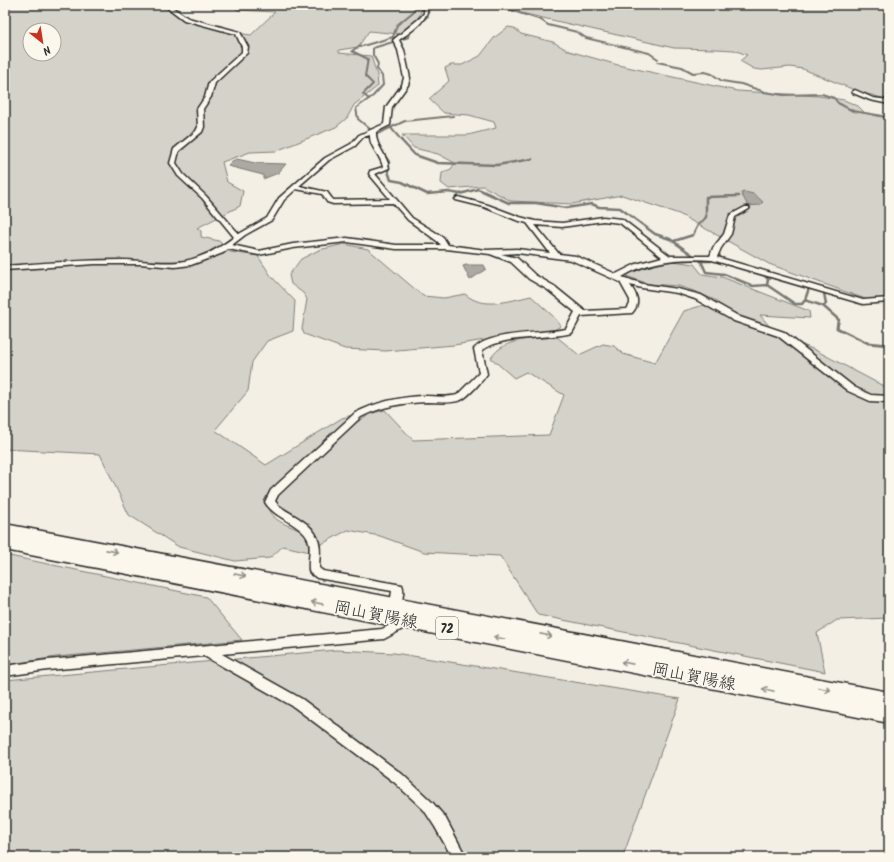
<svg xmlns="http://www.w3.org/2000/svg" width="894" height="862" font-family="Kalam,'Klee One',sans-serif">
<style>
.green{fill:#d5d2c9;stroke:#807e7a;fill-rule:evenodd}
.water{fill:#aca9a2;stroke:#787772}
.lines{fill:none;stroke-linecap:round;stroke-linejoin:round}
.stream-far2{stroke:#787772;stroke-width:2}
.stream-far1{stroke:#787772;stroke-width:2.5}
.stream{stroke:#787772;stroke-width:3}
.minor-casing{stroke:#2b2b2b;stroke-width:3}
.primary-casing{stroke:#2b2b2b;stroke-width:3}
.minor{fill:#fbf7ec;fill-rule:evenodd}
.primary{fill:#fbf7ec;fill-rule:evenodd}
.oneway{stroke:#93918c}
.labels{text-anchor:middle;stroke-width:3.5;stroke-linejoin:round;paint-order:stroke}
.shield{fill:#fbf7ec;stroke:#696865;stroke-width:1}
.shield-label{font-size:13px;font-weight:bold;fill:#2b2b2b}
.near-street-label{font-size:17px;fill:#2b2b2b;stroke:#fbf7ec}
</style>
<rect width="100%" height="100%" fill="#f3efe4"/>
<filter id="ink" filterUnits="userSpaceOnUse"><feTurbulence type="fractalNoise" baseFrequency=".025" numOctaves="2"/><feDisplacementMap in="SourceGraphic" scale="8" xChannelSelector="R" yChannelSelector="G"/><feConvolveMatrix kernelMatrix="1 2 1 2 8 2 1 2 1" color-interpolation-filters="sRGB"/></filter>
<g filter="url(#ink)">
<g class="green">
<path d="M5,5H169L166,6L184,19L237,33L251,35L275,12L238,10L231,5H285L295,8L319,5L351,9L353,5H422C422,19 410,26 400,34L369,31L358,47L339,50V53L371,56L377,75L378,86L354,105L347,118L336,127L276,151L250,152L222,162L227,182L243,191L240,206L197,228L201,231V237L219,241L230,252L258,256L271,276L295,301L293,331L267,341L252,362L248,391L215,430L266,465L342,418L356,414L266,503C268,507 271,513 274,517C289,531 310,525 310,552L283,546L270,558L235,561L179,547L129,515L100,454L5,449ZM30,30H54V54H30Z"/>
<path d="M486,5H889V100L857,91L803,69L790,67L762,70L754,69L740,61L747,55L734,50L716,49L674,48Z"/>
<path d="M508,27L514,28L521,34L553,42L569,51L618,65L737,91L819,96L844,100L858,106L865,113L889,119V298L868,300L769,264L679,214L622,195L572,204L511,201L483,186L449,189L441,183L442,173L451,169L455,163L438,154L414,148L402,135H468L496,128L494,122L469,115L444,113L429,99L449,81L445,68L451,65H462L480,56L494,38Z"/>
<path d="M344,244L368,249L423,296L444,298L465,294C483,310 509,301 531,296L555,318L561,326L552,331L522,334L454,345L386,351L345,349L304,334L302,329L307,299L303,293L291,284L289,275L301,259L319,250Z"/>
<path d="M673,261L694,264L702,274L722,277L809,311L810,318L760,315L776,334L815,350L889,389V618L837,620L817,633L825,672L538,615L500,556L424,552L380,536L348,530L320,545L312,527L282,510L276,502L279,492L357,422L373,413L385,410L413,440L549,435L564,395L526,372L514,378L491,358C504,337 535,339 557,337L579,355L603,344L614,346L623,354L655,363L684,311L717,301L694,291L678,286L649,284L626,276L632,270Z"/>
<path d="M5,555L206,597L242,640L56,657L5,665Z"/>
<path d="M336,650L394,653L680,699L623,856L584,854L583,857H5V680Z"/>
</g>
<g class="water">
<path d="M237,159L255,163L286,164L278,173L263,179V175L228,166L232,161Z"/>
<path d="M744,192L754,194L763,202L760,205L748,206L742,195L741,193Z"/>
<path d="M466,265H484L486,269L470,280L463,266Z"/>
</g>
<g class="lines">
<g class="stream-far2">
<path d="M447,5H470"/>
<path d="M480,5L507,9L541,20L548,25L577,32L586,38L649,53L658,59"/>
<path d="M402,39L409,37L411,30L428,16L429,5"/>
<path d="M657,62L682,67L693,73L705,72L712,74L722,81L741,84L765,92L783,95L822,94L834,98L838,103L853,111L889,117"/>
<path d="M369,99L363,94L373,84L365,76L368,59L352,51L356,48L393,37L397,25L413,12L416,5"/>
<path d="M391,128L402,141"/>
<path d="M371,130L358,119L356,108L373,96L383,85L382,76L377,69L378,64L373,55V48L393,42"/>
<path d="M375,135L405,121L453,116"/>
</g>
<g class="stream-far1">
<path d="M401,140L415,155L438,163L497,165L532,159"/>
<path d="M383,153L389,162L388,171L391,180L402,182L427,194L448,192L460,194L478,189L509,203H536L566,208L592,204L599,207L620,208L655,234L670,239L701,261L706,272L724,274L753,286L767,285L795,304H802L805,300L823,306L839,320L838,323"/>
<path d="M744,211L750,208"/>
<path d="M674,241L693,235L698,225L706,217V197L739,196"/>
<path d="M718,251L721,260"/>
<path d="M701,261H711"/>
<path d="M765,276L768,279L767,285"/>
<path d="M805,300L809,288"/>
<path d="M823,306L826,304L824,293"/>
</g>
<path class="stream" d="M838,322L837,328L868,343L889,345"/>
<g class="minor-casing">
<g id="minor">
<path d="M164,5H169L188,18L240,32L248,47L247,53L215,83L211,97L203,109L204,127L202,132L179,151L176,163L183,174L206,196L239,234L267,218L279,198L325,158L351,144L359,135L384,124L386,107L402,85L404,78L398,50L393,40L421,17L424,13V5H428C428,22 411,31 399,40L404,50L410,78L408,85L392,107L390,125L376,132C375,146 387,154 389,168L375,174L412,218L443,237L448,245L486,250L517,249L550,253L527,223L516,220L484,207L456,200L455,199L458,197L488,205L520,217L535,221L562,223L603,217L622,219L670,256H710L713,248L724,234L730,215L745,207H749V209L735,217L731,234L721,248L717,257L863,300L889,298V302L863,304L712,260C680,258 650,260 622,277L643,284L678,289L701,295L740,317L784,332L854,387L871,395L889,396V402L870,401L848,391L778,336L734,321L695,299L677,293L642,288L630,285C637,295 641,303 632,313L581,316L572,333C543,340 508,334 482,350L487,374C483,380 468,397 461,400C450,404 438,402 427,402C403,403 382,406 361,417L278,495L275,501L278,505C292,516 315,523 319,543C321,551 319,560 319,568L323,571L402,585C405,591 402,602 399,608L395,610L391,608L390,605L392,591L317,578L310,573L309,570C308,561 311,550 309,542C304,524 274,519 265,502L271,490L355,413C377,402 399,397 423,396C434,396 447,398 457,395L479,373L474,349C489,331 543,334 566,329L575,312L548,290L529,279L511,262L490,254L446,249H396L347,242L293,248L259,255L228,249L223,253L191,265L175,267L140,264H95L5,270V266C44,263 82,260 121,260C141,260 166,265 185,261C204,257 220,248 234,237L202,198L178,176L170,163L174,149L196,131L198,127L197,109L205,97L209,82L242,52V47L236,34L184,20ZM370,135C369,147 381,155 383,167L370,171L369,174L390,199L333,200L327,192L299,186L329,160L355,146L363,137ZM296,189L322,194L327,202L333,204L393,203L408,220L437,241L441,245H396L347,238L293,244L259,251L232,245L245,235L272,220L284,200ZM603,221L620,223L662,257L636,264L616,274L576,256L559,254L535,225L562,227ZM517,253L571,260L620,282L630,300V304L627,309L585,311L554,286L535,275L517,258L501,254Z"/>
<path d="M855,90L873,98L889,100V104L870,100L853,93L852,92Z"/>
<path d="M408,616L412,618L413,621L412,624L384,639L222,654L302,699L402,774L432,802L445,817L466,857H452L435,827L424,810L394,782L294,707L204,656L48,670L5,676V666L48,660L382,629Z"/>
</g>
</g>
<g class="primary-casing">
<path id="primary" d="M5,524L889,692V723L5,550Z"/>
</g>
<use href="#minor" class="minor"/>
<use href="#primary" class="primary"/>
</g>
<defs><path id="oneway-shaft" d="M-6 0H5M1.5-3L5.5 0L1.5 3" fill="none" stroke-width="1.6" stroke-linecap="round" stroke-linejoin="round"/></defs>
<g class="oneway">
<use href="#oneway-shaft" transform="translate(112 551) rotate(11)"/>
<use href="#oneway-shaft" transform="translate(240 575) rotate(11)"/>
<use href="#oneway-shaft" transform="translate(317 603) rotate(-169)"/>
<use href="#oneway-shaft" transform="translate(546 635) rotate(11)"/>
<use href="#oneway-shaft" transform="translate(499 638) rotate(-169)"/>
<use href="#oneway-shaft" transform="translate(627 663) rotate(-169)"/>
<use href="#oneway-shaft" transform="translate(825 689) rotate(11)"/>
<use href="#oneway-shaft" transform="translate(768 690) rotate(-169)"/>
</g>
</g>
<g class="labels">
<rect class="shield" x="436" y="617" width="22" height="22" rx="3"/>
<g class="shield-label">
<text x="447" y="633">72</text>
</g>
<g class="near-street-label">
<text transform="translate(376 614) rotate(11)" y="6">岡山賀陽線</text>
<text transform="translate(694 676) rotate(11)" y="6">岡山賀陽線</text>
</g>
</g>
<rect width="894" height="862" fill="none" stroke="#fbf7ec" stroke-width="20"/>
<rect x="10" y="10" width="874" height="842" fill="none" stroke="#2b2b2b" stroke-width="1.5" filter="url(#ink)"/>
<g transform="translate(42 42) rotate(150)"><circle r="19" fill="#fbf7ec" stroke="#a8a59f"/>
<path d="M0-3L7 15L0 10L-7 15Z" fill="#c8321e"/>
<text y="-6" font-size="11" font-weight="bold" text-anchor="middle" fill="#2b2b2b">N</text>
</g>
</svg>
